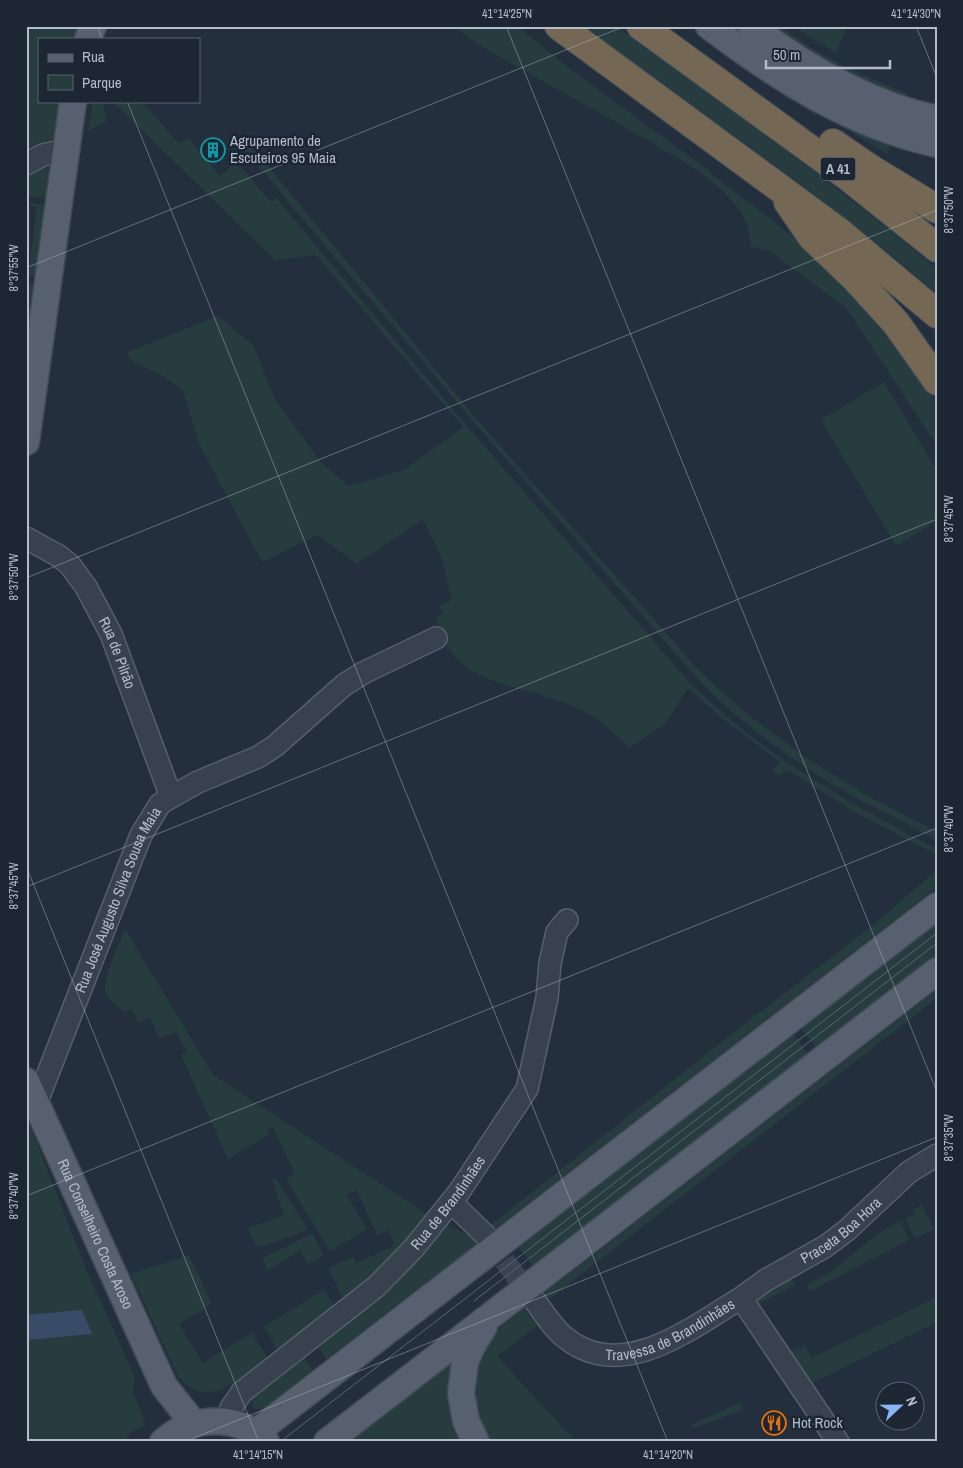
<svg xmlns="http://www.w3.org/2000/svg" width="963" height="1468" font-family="'Archivo Narrow',sans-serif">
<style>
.green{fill:#263c3f}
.water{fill:#394c67}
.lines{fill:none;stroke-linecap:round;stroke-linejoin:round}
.minor-tunnel{stroke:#3a4453;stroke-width:21;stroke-dasharray:21 11;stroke-linecap:butt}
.minor-casing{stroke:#565f6c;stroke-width:24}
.major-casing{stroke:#414a57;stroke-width:29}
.highway-casing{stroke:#434c59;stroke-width:30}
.minor{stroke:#38414e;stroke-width:21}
.major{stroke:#56606e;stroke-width:26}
.highway{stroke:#746855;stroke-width:28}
.tram{stroke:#5a6575;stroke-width:1}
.ticks{fill:none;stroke:#b4bcc9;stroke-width:1;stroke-opacity:0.45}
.labels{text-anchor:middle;stroke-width:5;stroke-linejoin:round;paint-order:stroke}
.shield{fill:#1d2633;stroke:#878f9c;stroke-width:1}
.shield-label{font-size:14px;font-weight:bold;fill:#b4bcc9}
.poi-label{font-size:15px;fill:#b4bcc9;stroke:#1d2633;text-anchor:start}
.street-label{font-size:15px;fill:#b4bcc9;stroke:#1d2633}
.neatline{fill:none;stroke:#b4bcc9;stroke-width:2}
.ticks-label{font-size:12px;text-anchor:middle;fill:#b4bcc9}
</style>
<rect width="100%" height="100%" fill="#242f3e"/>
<g class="green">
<path d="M26,26H80L76,39H39V101H60C58,114 59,133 50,143C44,150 34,154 26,159Z"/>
<path d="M452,26H517L574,72L711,172L710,173L763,213L811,252L872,316L906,358L937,402V446L846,308L771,252L751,246C749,231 747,219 737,207C714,177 674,156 642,137C588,106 533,76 479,45Z"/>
<path d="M584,26H617C724,106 834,182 937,269V294C826,196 702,115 584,26Z"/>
<path d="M769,26H780L807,45L845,67L906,93L904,99L845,74Z"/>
<path d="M793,26H847L836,53Z"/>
<path d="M755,72L891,142L887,154L819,112L815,115Z"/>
<path d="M93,101H103L107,121L88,131Z"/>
<path d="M112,101H141L178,143L189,139L220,176L237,162L271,202L276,198L466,425L690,683C761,754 849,803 937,849V855L858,814L787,770L779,776L772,771L780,762L723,719L688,688L665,724L629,748C615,733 600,719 581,710C540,688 472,689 446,645C442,638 439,628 436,620L443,613L439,607L452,600L441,556L423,519L357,564L318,535L262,562L199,444L183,391L165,377L133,362L126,353L218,316L253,345L276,401L320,461L348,486L404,470L463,427L316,255L275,260Z"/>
<path d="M246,139L474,416L697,668C719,690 743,711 768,730C779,738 790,744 799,753L868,796L932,829L937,833V841C907,823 876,809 846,792C795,763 745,726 703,685L472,420L240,144Z"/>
<path d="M45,165C53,172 48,188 46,198L26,196V169Z"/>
<path d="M31,203L45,205L36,277L26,276V271L29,270L37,207L31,206Z"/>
<path d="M26,282L35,283L26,353Z"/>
<path d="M884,382L937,471V521L896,546L821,420Z"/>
<path d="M937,870V887L491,1232L488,1227L743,1025L871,927Z"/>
<path d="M937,919V958L818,1050L799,1026Z"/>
<path d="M125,929L213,1075L427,1214C402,1246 376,1275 343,1299L328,1268L353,1257L356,1263L390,1248L394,1242L388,1230L377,1235L357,1191L346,1194L367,1229L330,1251L286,1179L295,1174L273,1127L267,1131L269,1134L228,1159L181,1055L187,1052L176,1032L159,1039L150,1017L138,1023L132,1009L125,1012C118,1007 109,1002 106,993C101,980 120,943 125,929Z"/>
<path d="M937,990V998L547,1301L542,1295Z"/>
<path d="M792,1032L810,1056L534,1267L517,1245Z"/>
<path d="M26,1115L85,1267L135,1377L133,1392L146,1425L132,1431L124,1442H26Z"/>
<path d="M276,1178L308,1230L257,1248L248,1228L284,1216L272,1179Z"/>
<path d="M922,1205L934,1229L915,1238L905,1219L915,1214L913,1209Z"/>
<path d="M900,1221L909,1240L810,1291L807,1285L835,1269L877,1234Z"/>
<path d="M448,1225L480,1241L326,1359L318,1347L391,1287L410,1268Z"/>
<path d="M313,1234L323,1255L308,1265L300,1251L268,1270L262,1258Z"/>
<path d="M189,1255L212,1304L179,1324L203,1363L252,1333L267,1357C242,1377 207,1413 178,1376L131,1274Z"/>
<path d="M788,1272L795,1285L757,1305L752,1297Z"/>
<path d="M324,1290L334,1306L277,1349L264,1327Z"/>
<path d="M937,1297V1322L810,1384L789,1352L805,1345L812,1358Z"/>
<path d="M524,1308L537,1326L497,1356L576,1442H488C480,1427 478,1417 475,1401C474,1395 472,1388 472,1382C471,1353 503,1324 524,1308Z"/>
<path d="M304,1358L313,1369L263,1409L258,1410L254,1409L251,1404L253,1397Z"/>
<path d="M453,1362L467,1442H351Z"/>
<path d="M742,1402V1410L691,1429L693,1424Z"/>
</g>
<path class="water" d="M82,1310L92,1334L26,1340V1315Z"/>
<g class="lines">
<path class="minor-tunnel" d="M485,1235L535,1301"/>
<g class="minor-casing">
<g id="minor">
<path d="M26,164L43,155L65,150"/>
<path id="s1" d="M26,538L59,556L70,565L86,587L111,634L171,797"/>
<path id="s2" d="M36,1104L141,835L160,804L171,797L198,782L258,757L275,746L344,685L363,673L436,638"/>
<path d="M451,1202L485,1235"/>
<path id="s3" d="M741,1298L766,1280L826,1246L847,1230L909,1172L937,1155"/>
<path id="s4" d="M535,1301C544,1313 554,1330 567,1339C624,1383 692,1327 741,1298L838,1442"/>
<path id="s5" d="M228,1422L231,1408L242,1392L377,1286L413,1249L459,1192L527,1089L547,998L550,963L557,932L567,920"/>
</g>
</g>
<g class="major-casing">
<g id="major">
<path d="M709,26C779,79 851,125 937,144"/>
<path d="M751,26C806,68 869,104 937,119"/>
<path d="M88,39L93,26"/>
<path d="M26,442L73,101"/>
<path id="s6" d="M26,1081L164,1386L194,1424"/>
<path d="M255,1433L937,906"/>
<path d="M163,1442C192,1415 238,1414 266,1442"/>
<path d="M327,1442L937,971"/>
<path d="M476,1442L466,1421L461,1393L465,1362L472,1346L484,1326"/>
</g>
</g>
<g class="highway-casing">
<g id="highway">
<path d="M559,26L838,231L937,314"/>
<path d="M641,26L851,179L937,248"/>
<path d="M833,143L871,169L937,209"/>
<path d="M788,202L812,237L855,278L896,323L937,381"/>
</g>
</g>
<use href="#minor" class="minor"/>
<use href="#major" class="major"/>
<use href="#highway" class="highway"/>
<g class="tram">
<path d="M474,1301L937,943"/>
<path d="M280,1442L937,933"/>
</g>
</g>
<path class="ticks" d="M97,26L102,39M506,26L937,1092M916,26L937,78M127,101L668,1442M26,268L625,26M26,578L937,210M26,866L259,1442M26,887L937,519M26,1196L937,828M184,1442L937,1137"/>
<defs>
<g id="building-ring" transform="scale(1.25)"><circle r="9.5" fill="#1d2633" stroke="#0f9aa8" stroke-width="1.5"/><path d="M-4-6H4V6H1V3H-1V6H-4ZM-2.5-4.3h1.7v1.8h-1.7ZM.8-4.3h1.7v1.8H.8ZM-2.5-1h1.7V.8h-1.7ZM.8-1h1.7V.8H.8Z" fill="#0f9aa8"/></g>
<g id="restaurant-ring" transform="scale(1.25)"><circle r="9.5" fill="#1d2633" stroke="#e8710a" stroke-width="1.5"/><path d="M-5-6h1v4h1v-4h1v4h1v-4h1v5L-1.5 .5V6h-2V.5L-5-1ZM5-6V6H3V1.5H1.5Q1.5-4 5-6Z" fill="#e8710a"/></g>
</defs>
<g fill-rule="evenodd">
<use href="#building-ring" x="213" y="150"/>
<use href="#restaurant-ring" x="774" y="1423"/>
</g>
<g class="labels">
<rect class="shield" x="820.5" y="157.5" width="35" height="23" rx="4"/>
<g class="shield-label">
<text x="838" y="174">A 41</text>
</g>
<g class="poi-label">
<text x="230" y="146">Agrupamento de<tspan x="230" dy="17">Escuteiros 95 Maia</tspan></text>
<text x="792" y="1428">Hot Rock</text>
</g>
<g class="street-label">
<text dy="5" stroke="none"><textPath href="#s1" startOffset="152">Rua de Pilrão</textPath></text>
<text dy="5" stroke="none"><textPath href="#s2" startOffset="220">Rua José Augusto Silva Sousa Maia</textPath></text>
<text dy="5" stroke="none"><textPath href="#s5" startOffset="315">Rua de Brandinhães</textPath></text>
<text dy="5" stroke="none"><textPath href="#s3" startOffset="121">Praceta Boa Hora</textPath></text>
<text dy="5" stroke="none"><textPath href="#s6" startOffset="168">Rua Conselheiro Costa Aroso</textPath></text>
<text dy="5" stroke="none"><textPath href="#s4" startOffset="162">Travessa de Brandinhães</textPath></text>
</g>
</g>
<rect width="963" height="1468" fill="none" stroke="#1d2633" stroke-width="55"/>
<rect x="38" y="38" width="162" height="65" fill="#1d2633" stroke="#59626f"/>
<rect x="48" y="54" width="25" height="8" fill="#56606e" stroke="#59626f"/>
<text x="82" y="62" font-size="15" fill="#b4bcc9">Rua</text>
<rect x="48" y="75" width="25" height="15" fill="#263c3f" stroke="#59626f"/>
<text x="82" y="88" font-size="15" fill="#b4bcc9">Parque</text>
<g transform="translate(900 1406) rotate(68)"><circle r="24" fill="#1d2633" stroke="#59626f"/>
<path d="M0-4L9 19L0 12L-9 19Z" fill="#8ab4f8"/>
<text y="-8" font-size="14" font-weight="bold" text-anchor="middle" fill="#b4bcc9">N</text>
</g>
<path d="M766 60v8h124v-8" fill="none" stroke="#b4bcc9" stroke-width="2.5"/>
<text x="773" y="60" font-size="15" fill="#b4bcc9" stroke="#1d2633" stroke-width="4" paint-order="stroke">50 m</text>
<rect x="28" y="28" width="908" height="1412" class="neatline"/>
<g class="ticks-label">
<text x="507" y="18">41°14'25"N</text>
<text x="916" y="18">41°14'30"N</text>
<text transform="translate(949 210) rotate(-90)" y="4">8°37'50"W</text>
<text transform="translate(14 268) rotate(-90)" y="4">8°37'55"W</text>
<text transform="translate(949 519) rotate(-90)" y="4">8°37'45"W</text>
<text transform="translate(14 577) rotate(-90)" y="4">8°37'50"W</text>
<text transform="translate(949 829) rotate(-90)" y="4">8°37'40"W</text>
<text transform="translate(14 886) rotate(-90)" y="4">8°37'45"W</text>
<text transform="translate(949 1138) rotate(-90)" y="4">8°37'35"W</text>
<text transform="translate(14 1196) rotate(-90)" y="4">8°37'40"W</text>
<text x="258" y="1459">41°14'15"N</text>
<text x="668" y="1459">41°14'20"N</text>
</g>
</svg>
